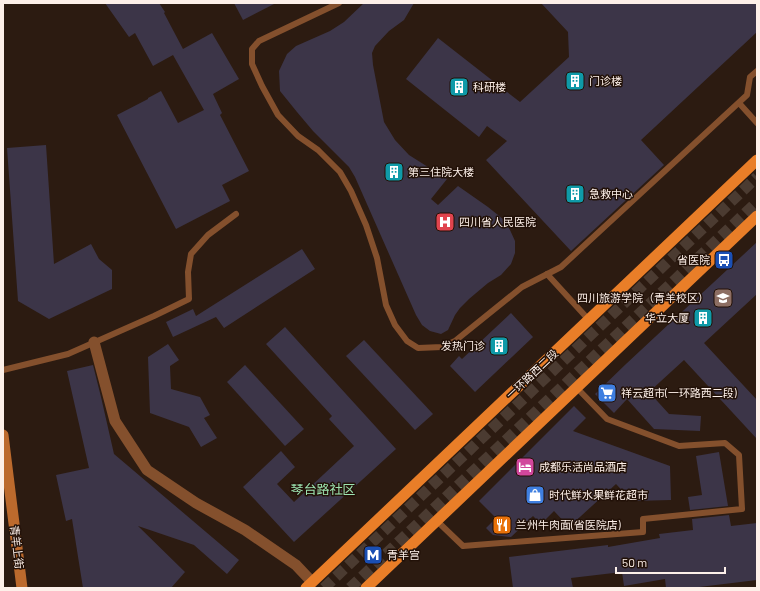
<svg xmlns="http://www.w3.org/2000/svg" width="760" height="591" font-family="Barlow,'Noto Sans SC',sans-serif">
<style>
.building{fill:#3c3548}
.lines{fill:none;stroke-linecap:round;stroke-linejoin:round}
.primary-tunnel{stroke:#4b3b31;stroke-width:11;stroke-dasharray:11 5.5;stroke-linecap:butt}
.service{stroke:#84502d;stroke-width:6}
.minor{stroke:#84502d;stroke-width:11}
.secondary{stroke:#bc6a2d;stroke-width:11}
.primary{stroke:#e97e28;stroke-width:11}
.labels{text-anchor:middle;stroke-width:3;stroke-linejoin:round;paint-order:stroke}
.poi-label{font-size:11px;fill:#fdf0e9;stroke:#221108;text-anchor:start}
.street-label{font-size:11px;fill:#fdf0e9;stroke:#221108}
.quarter-label{font-size:13px;fill:#9de4b1;stroke:#221108}
</style>
<rect width="100%" height="100%" fill="#2c1b11"/>
<g class="building">
<path d="M105,3H159L165,12L164,13L183,49L212,33L239,79L213,94L222,113L220,115L249,171L222,185L230,201L176,229L117,115L148,99V98L161,91L178,123L204,110L173,55L153,66L135,33L129,37Z"/>
<path d="M234,3H276L243,20Z"/>
<path d="M364,3H414L404,20L389,31L375,46L372,53L373,65L384,122L395,140L409,155L447,179L431,199L438,205L458,186L488,207L503,219L510,230L515,241V253L511,264L501,275L488,283L469,299L460,308L455,315L448,330L441,334L430,331L422,325L416,315L355,177L349,167L313,131L297,112L280,91L279,71L287,54L296,46L330,31L344,22Z"/>
<path d="M541,3H757V32L641,140L664,165L571,251L486,160L507,141L487,126L479,137L406,79L438,38L520,102L569,57L568,32Z"/>
<path d="M46,145L54,264L91,244L99,259L112,270V289L49,319L18,301L7,148Z"/>
<path d="M757,242V294L704,343L757,400V439L684,360L649,392L669,414L701,416L700,431L654,429L627,399L614,413L595,394L626,364Z"/>
<path d="M302,249L315,269L224,328L216,317L173,337L166,322L193,309L196,316Z"/>
<path d="M511,313L533,337L475,392L450,366L459,356L462,359Z"/>
<path d="M285,327L396,449L294,542L243,487L281,451L295,467L277,484L294,502L354,446L329,419L332,416L266,344Z"/>
<path d="M364,340L433,414L415,430L346,356Z"/>
<path d="M168,344L179,360L170,366L171,389L200,397L210,415L204,418L217,438L201,447L189,427L150,413L148,357Z"/>
<path d="M93,365L101,397L114,454L239,560L227,574L194,545L138,526L185,572L171,588H83L72,519L66,521L56,475L89,468L67,371Z"/>
<path d="M245,365L304,429L285,446L227,382Z"/>
<path d="M574,406L586,418L573,431L670,466L671,500L632,501L616,484L569,527L554,511L541,524L533,516L511,537L493,535L486,528L496,518L479,501Z"/>
<path d="M719,452L728,506L690,510L688,497L702,495L696,456Z"/>
<path d="M729,515L731,526L757,523V580L691,588H666L665,579L624,586L622,572L571,578L573,588H513L509,557L608,545V547L660,538L659,534L693,530L692,519Z"/>
</g>
<g class="lines">
<g class="primary-tunnel">
<path d="M324,588L757,177"/>
<path d="M350,588L757,202"/>
</g>
<g class="service">
<path d="M339,3L259,41L252,49V64L262,86L278,115L298,136L318,150L340,172L351,191L366,225L377,258L386,305L395,325L407,341L418,348L442,347L455,341L522,287L561,267L747,95L750,77L757,71"/>
<path d="M739,103L757,123"/>
<path d="M547,274L589,320"/>
<path d="M3,370L68,354L154,316L189,299L188,272L191,254L208,235L236,214"/>
<path d="M437,521L463,546L643,532V519L742,509L739,455L725,443L679,446L607,419L577,388"/>
</g>
<path class="minor" d="M94,342L115,421L147,470L196,503L245,530L296,565L312,582"/>
<path class="secondary" d="M3,435L22,588"/>
<g class="primary">
<path d="M306,588L757,160"/>
<path d="M366,588L757,216"/>
</g>
</g>
<defs>
<g id="building-square" transform="scale(1)"><rect x="-9" y="-9" width="18" height="18" rx="4" fill="#0f9aa8" stroke="#221108"/><path d="M-4-6H4V6H1V3H-1V6H-4ZM-2.5-4.3h1.7v1.8h-1.7ZM.8-4.3h1.7v1.8H.8ZM-2.5-1h1.7V.8h-1.7ZM.8-1h1.7V.8H.8Z" fill="#fff"/></g>
<g id="hospital-square" transform="scale(1)"><rect x="-9" y="-9" width="18" height="18" rx="4" fill="#e0444e" stroke="#221108"/><path d="M-5-5h3v3.5h4V-5h3V5h-3V1.5h-4V5h-3Z" fill="#fff"/></g>
<g id="bus-square" transform="scale(1)"><rect x="-9" y="-9" width="18" height="18" rx="4" fill="#1a4fb4" stroke="#221108"/><path d="M-5-6H5V4H4V6H2V4H-2V6H-4V4H-5ZM-3.5-4V0h7V-4ZM-3.5 1.2v1.5H-2V1.2ZM2 1.2v1.5H3.5V1.2Z" fill="#fff"/></g>
<g id="university-square" transform="scale(1)"><rect x="-9" y="-9" width="18" height="18" rx="4" fill="#8d6e63" stroke="#221108"/><path d="M0-5L7-2L0 1L-7-2ZM-4 1L0 2.5L4 1V4Q0 6-4 4Z" fill="#fff"/></g>
<g id="supermarket-square" transform="scale(1)"><rect x="-9" y="-9" width="18" height="18" rx="4" fill="#3f7fe0" stroke="#221108"/><path d="M-6-5.5h2.5l.6 2H6L4.5 2H-2.5L-4.4-4H-6ZM-1.5 3.2a1.3 1.3 0 1 0 .1 0ZM3 3.2a1.3 1.3 0 1 0 .1 0Z" fill="#fff"/></g>
<g id="hotel-square" transform="scale(1)"><rect x="-9" y="-9" width="18" height="18" rx="4" fill="#d1479c" stroke="#221108"/><path d="M-6-4.5h1.5V1H6V5H4.5V3h-9V5H-6ZM-4 0a1.8 1.8 0 1 1 3.6 0ZM.5 0V-2.5h3Q6-2.5 6 0Z" fill="#fff"/></g>
<g id="shop-square" transform="scale(1)"><rect x="-9" y="-9" width="18" height="18" rx="4" fill="#3f7fe0" stroke="#221108"/><path d="M-5-2.5h2.3a2.7 3.5 0 0 1 5.4 0H5L5.5 6h-11ZM-1.5-2.5h3a1.5 2.3 0 0 0-3 0Z" fill="#fff"/></g>
<g id="restaurant-square" transform="scale(1)"><rect x="-9" y="-9" width="18" height="18" rx="4" fill="#e8710a" stroke="#221108"/><path d="M-5-6h1v4h1v-4h1v4h1v-4h1v5L-1.5 .5V6h-2V.5L-5-1ZM5-6V6H3V1.5H1.5Q1.5-4 5-6Z" fill="#fff"/></g>
<g id="metro-square" transform="scale(1)"><rect x="-9" y="-9" width="18" height="18" rx="4" fill="#1a4fb4" stroke="#221108"/><path d="M-5.5 5V-5H-3L0 0L3-5H5.5V5H3V-.5L0 4L-3-.5V5Z" fill="#fff"/></g>
</defs>
<g fill-rule="evenodd">
<use href="#building-square" x="575" y="81"/>
<use href="#building-square" x="459" y="87"/>
<use href="#building-square" x="394" y="172"/>
<use href="#building-square" x="575" y="194"/>
<use href="#hospital-square" x="445" y="222"/>
<use href="#bus-square" x="724" y="260"/>
<use href="#university-square" x="723" y="298"/>
<use href="#building-square" x="703" y="318"/>
<use href="#building-square" x="499" y="346"/>
<use href="#supermarket-square" x="607" y="393"/>
<use href="#hotel-square" x="525" y="467"/>
<use href="#shop-square" x="535" y="495"/>
<use href="#restaurant-square" x="502" y="525"/>
<use href="#metro-square" x="373" y="555"/>
</g>
<g class="labels">
<g class="poi-label">
<text x="589" y="85">门诊楼</text>
<text x="473" y="91">科研楼</text>
<text x="408" y="176">第三住院大楼</text>
<text x="589" y="198">急救中心</text>
<text x="459" y="226">四川省人民医院</text>
<text x="710" y="264" text-anchor="end">省医院</text>
<text x="709" y="302" text-anchor="end">四川旅游学院（青羊校区）</text>
<text x="689" y="322" text-anchor="end">华立大厦</text>
<text x="485" y="350" text-anchor="end">发热门诊</text>
<text x="621" y="397">祥云超市(一环路西二段)</text>
<text x="539" y="471">成都乐活尚品酒店</text>
<text x="549" y="499">时代鲜水果鲜花超市</text>
<text x="516" y="529">兰州牛肉面(省医院店)</text>
<text x="387" y="559">青羊宫</text>
</g>
<g class="street-label">
<text transform="translate(532 374) rotate(-43)" y="4">一环路西二段</text>
<text transform="translate(17 547) rotate(83)" y="4">青羊上街</text>
</g>
<g class="quarter-label">
<text x="323" y="494">琴台路社区</text>
</g>
</g>
<rect width="760" height="591" fill="none" stroke="#fdf0e9" stroke-width="8"/>
<path d="M616 567v6h109v-6" fill="none" stroke="#fdf0e9" stroke-width="2"/>
<text x="622" y="567" font-size="12" fill="#fdf0e9" stroke="#221108" stroke-width="3" paint-order="stroke">50 m</text>
</svg>
